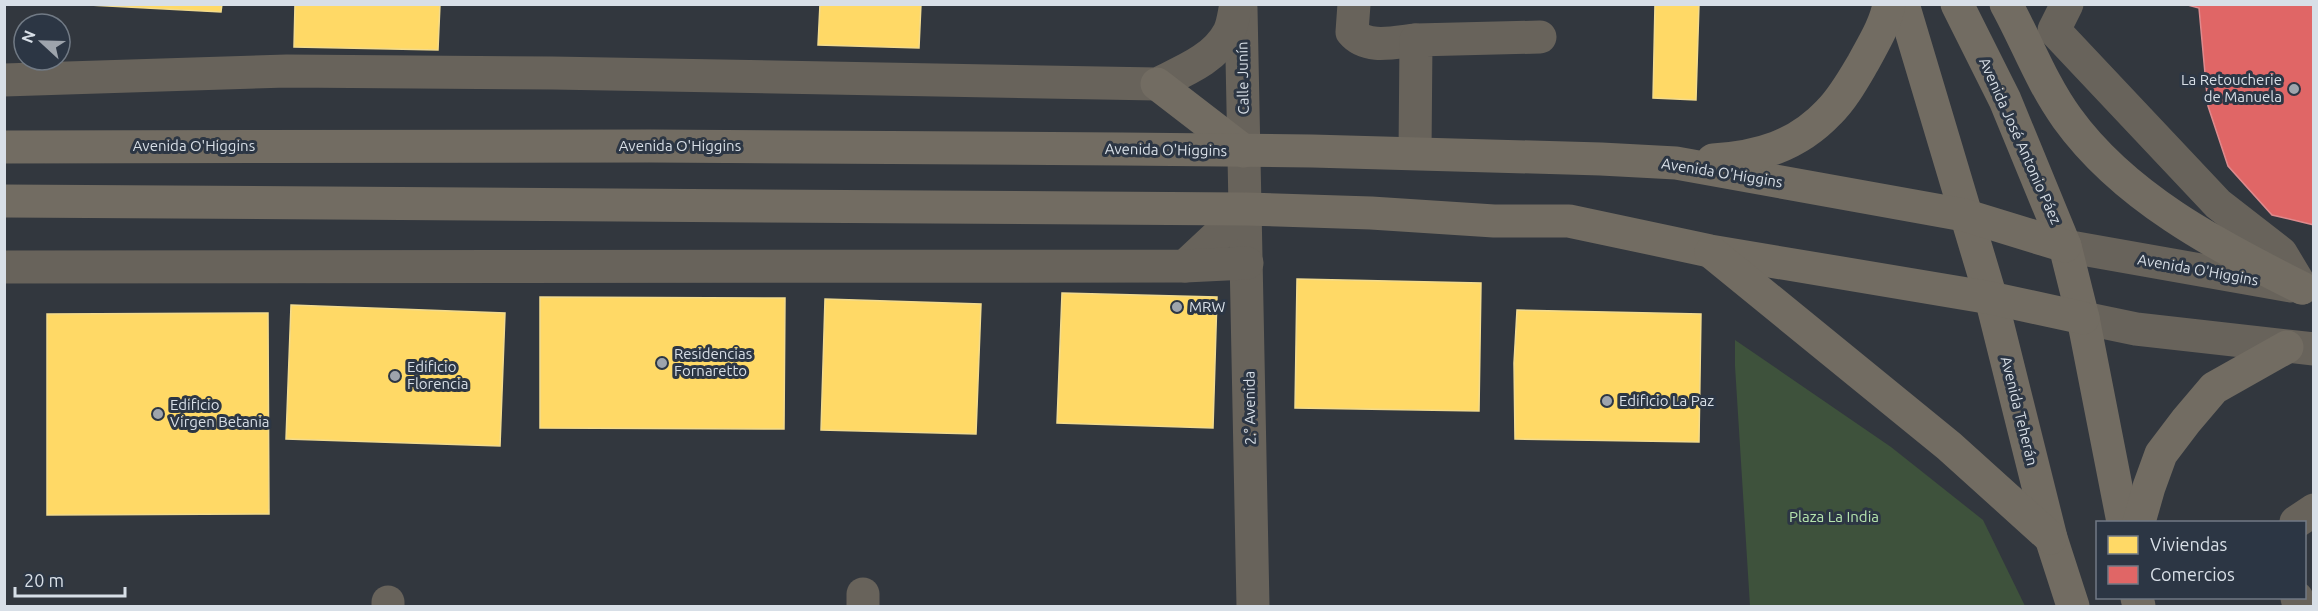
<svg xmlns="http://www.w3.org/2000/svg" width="2318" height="611" font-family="Ubuntu,sans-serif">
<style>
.green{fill:#3e523c}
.homes{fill:#ffd966;stroke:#f3db8d;stroke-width:1.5}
.shops{fill:#e06666;stroke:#de8a8d;stroke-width:1.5}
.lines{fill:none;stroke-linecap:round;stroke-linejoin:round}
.minor{stroke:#68635b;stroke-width:33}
.major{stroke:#726c62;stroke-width:33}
.poi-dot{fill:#9ea4ac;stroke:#2c3644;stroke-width:2}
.labels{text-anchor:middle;stroke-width:6;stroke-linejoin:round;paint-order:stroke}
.street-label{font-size:15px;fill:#d8dfe7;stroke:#2c3644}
.poi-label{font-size:15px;fill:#d8dfe7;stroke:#2c3644;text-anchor:start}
.park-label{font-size:15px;fill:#b6e5ae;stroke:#2c3644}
</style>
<rect width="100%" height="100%" fill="#32373e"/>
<path class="green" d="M1735,340L1891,447L1983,520L2025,606H1750L1735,366Z"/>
<g class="homes">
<path d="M70,4H222L221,12Z"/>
<path d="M295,4H440L438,50L294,47Z"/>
<path d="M820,4H921L919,48L818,45Z"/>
<path d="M1655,4H1699L1696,100L1653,98Z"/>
<path d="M1297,279L1481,283L1479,411L1295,408Z"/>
<path d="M1062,293L1217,297L1213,428L1057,423Z"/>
<path d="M540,297L785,298L784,429L540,428Z"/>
<path d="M825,299L981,304L976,434L821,430Z"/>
<path d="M291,305L505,313L500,446L286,439Z"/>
<path d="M1517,310L1701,314L1699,442L1515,439L1514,363Z"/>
<path d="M268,313L269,514L47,515V314Z"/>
</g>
<path class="shops" d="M2184,4H2314V225L2272,215L2228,166L2208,106L2199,8Z"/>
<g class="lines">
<g class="minor">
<path d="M1354,4L1352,32C1367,50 1395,42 1416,40"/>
<path d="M2067,4L2054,30L2218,204L2281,253L2302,288"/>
<path d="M1241,8L1253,606"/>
<path d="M4,80L287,71L552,73L1157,84C1183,71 1215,59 1229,32C1233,24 1234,13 1236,4"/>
<path d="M1415,153L1416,40L1540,37"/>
<path d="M2065,246L2291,286"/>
<path d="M1185,266L1246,209"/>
<path d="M4,267L1185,266L1247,263"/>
<path d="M2083,318L2136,329L2314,349"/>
<path d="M2296,522L2314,510"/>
<path d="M2297,598L2299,606"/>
<path d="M388,602V606"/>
<path d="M863,606V594"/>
</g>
<g class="major">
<path d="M1903,4L1991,298L2051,538L2073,606"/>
<path d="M1957,4L2005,100L2065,246L2083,318L2123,522"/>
<path d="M2006,4C2027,42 2041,82 2067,118C2124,197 2216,245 2302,288"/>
<path d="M1157,84L1244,151"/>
<path d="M4,147L650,146L1122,149L1312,151L1601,159L1676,163L1964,215L2065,246"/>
<path d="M1713,160C1759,157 1797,146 1829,112C1843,98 1853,80 1863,63C1872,46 1886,24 1889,4"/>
<path d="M4,201L1246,209L1371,213L1494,221H1569L1710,251L1991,298L2083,318"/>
<path d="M1711,252L1949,446L2051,538"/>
<path d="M2139,522L2149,487L2161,454L2186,421L2214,388L2287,347"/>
<path d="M2137,598L2139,606"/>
</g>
</g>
<g class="poi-dot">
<circle cx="2294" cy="89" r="6"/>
<circle cx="1177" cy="307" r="6"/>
<circle cx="662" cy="363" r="6"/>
<circle cx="395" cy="376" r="6"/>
<circle cx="1607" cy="401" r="6"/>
<circle cx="158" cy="414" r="6"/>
</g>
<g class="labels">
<g class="street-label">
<text transform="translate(1243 78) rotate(-91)" y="5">Calle Junín</text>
<text transform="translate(2020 141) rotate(66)" y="5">Avenida José Antonio Páez</text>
<text x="194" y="151">Avenida O'Higgins</text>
<text x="680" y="151">Avenida O'Higgins</text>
<text transform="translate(1166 150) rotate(1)" y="5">Avenida O'Higgins</text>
<text transform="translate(1722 173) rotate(9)" y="5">Avenida O'Higgins</text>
<text transform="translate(2198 270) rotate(10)" y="5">Avenida O'Higgins</text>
<text transform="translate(1250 408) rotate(-91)" y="5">2.° Avenida</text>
<text transform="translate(2019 411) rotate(76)" y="5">Avenida Teherán</text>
</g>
<g class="poi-label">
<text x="2282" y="85" text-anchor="end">La Retoucherie<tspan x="2282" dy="17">de Manuela</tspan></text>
<text x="1189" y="312">MRW</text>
<text x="674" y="359">Residencias<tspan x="674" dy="17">Fornaretto</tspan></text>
<text x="407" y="372">Edificio<tspan x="407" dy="17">Florencia</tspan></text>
<text x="1619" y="406">Edificio La Paz</text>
<text x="170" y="410">Edificio<tspan x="170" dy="17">Virgen Betania</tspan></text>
</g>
<g class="park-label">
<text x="1834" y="522">Plaza La India</text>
</g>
</g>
<rect width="2318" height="611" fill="none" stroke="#d8dfe7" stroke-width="12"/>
<rect x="2096" y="521" width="210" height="78" fill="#2c3644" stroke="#717a85" stroke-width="1.5"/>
<rect x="2108" y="536" width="30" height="18" fill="#ffd966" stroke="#717a85" stroke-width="1.5"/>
<text x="2150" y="551" font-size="18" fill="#d8dfe7">Viviendas</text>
<rect x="2108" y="566" width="30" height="18" fill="#e06666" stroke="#717a85" stroke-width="1.5"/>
<text x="2150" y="581" font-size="18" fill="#d8dfe7">Comercios</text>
<g transform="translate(42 42) rotate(292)"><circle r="28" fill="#2c3644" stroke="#717a85" stroke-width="1.5"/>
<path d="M0-4.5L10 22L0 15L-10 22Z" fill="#9ea4ac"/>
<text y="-9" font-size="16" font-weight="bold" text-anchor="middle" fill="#d8dfe7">N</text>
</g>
<path d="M15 587v9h110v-9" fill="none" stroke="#d8dfe7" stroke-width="3"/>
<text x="24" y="587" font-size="18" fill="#d8dfe7" stroke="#2c3644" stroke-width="4.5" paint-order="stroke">20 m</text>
</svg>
